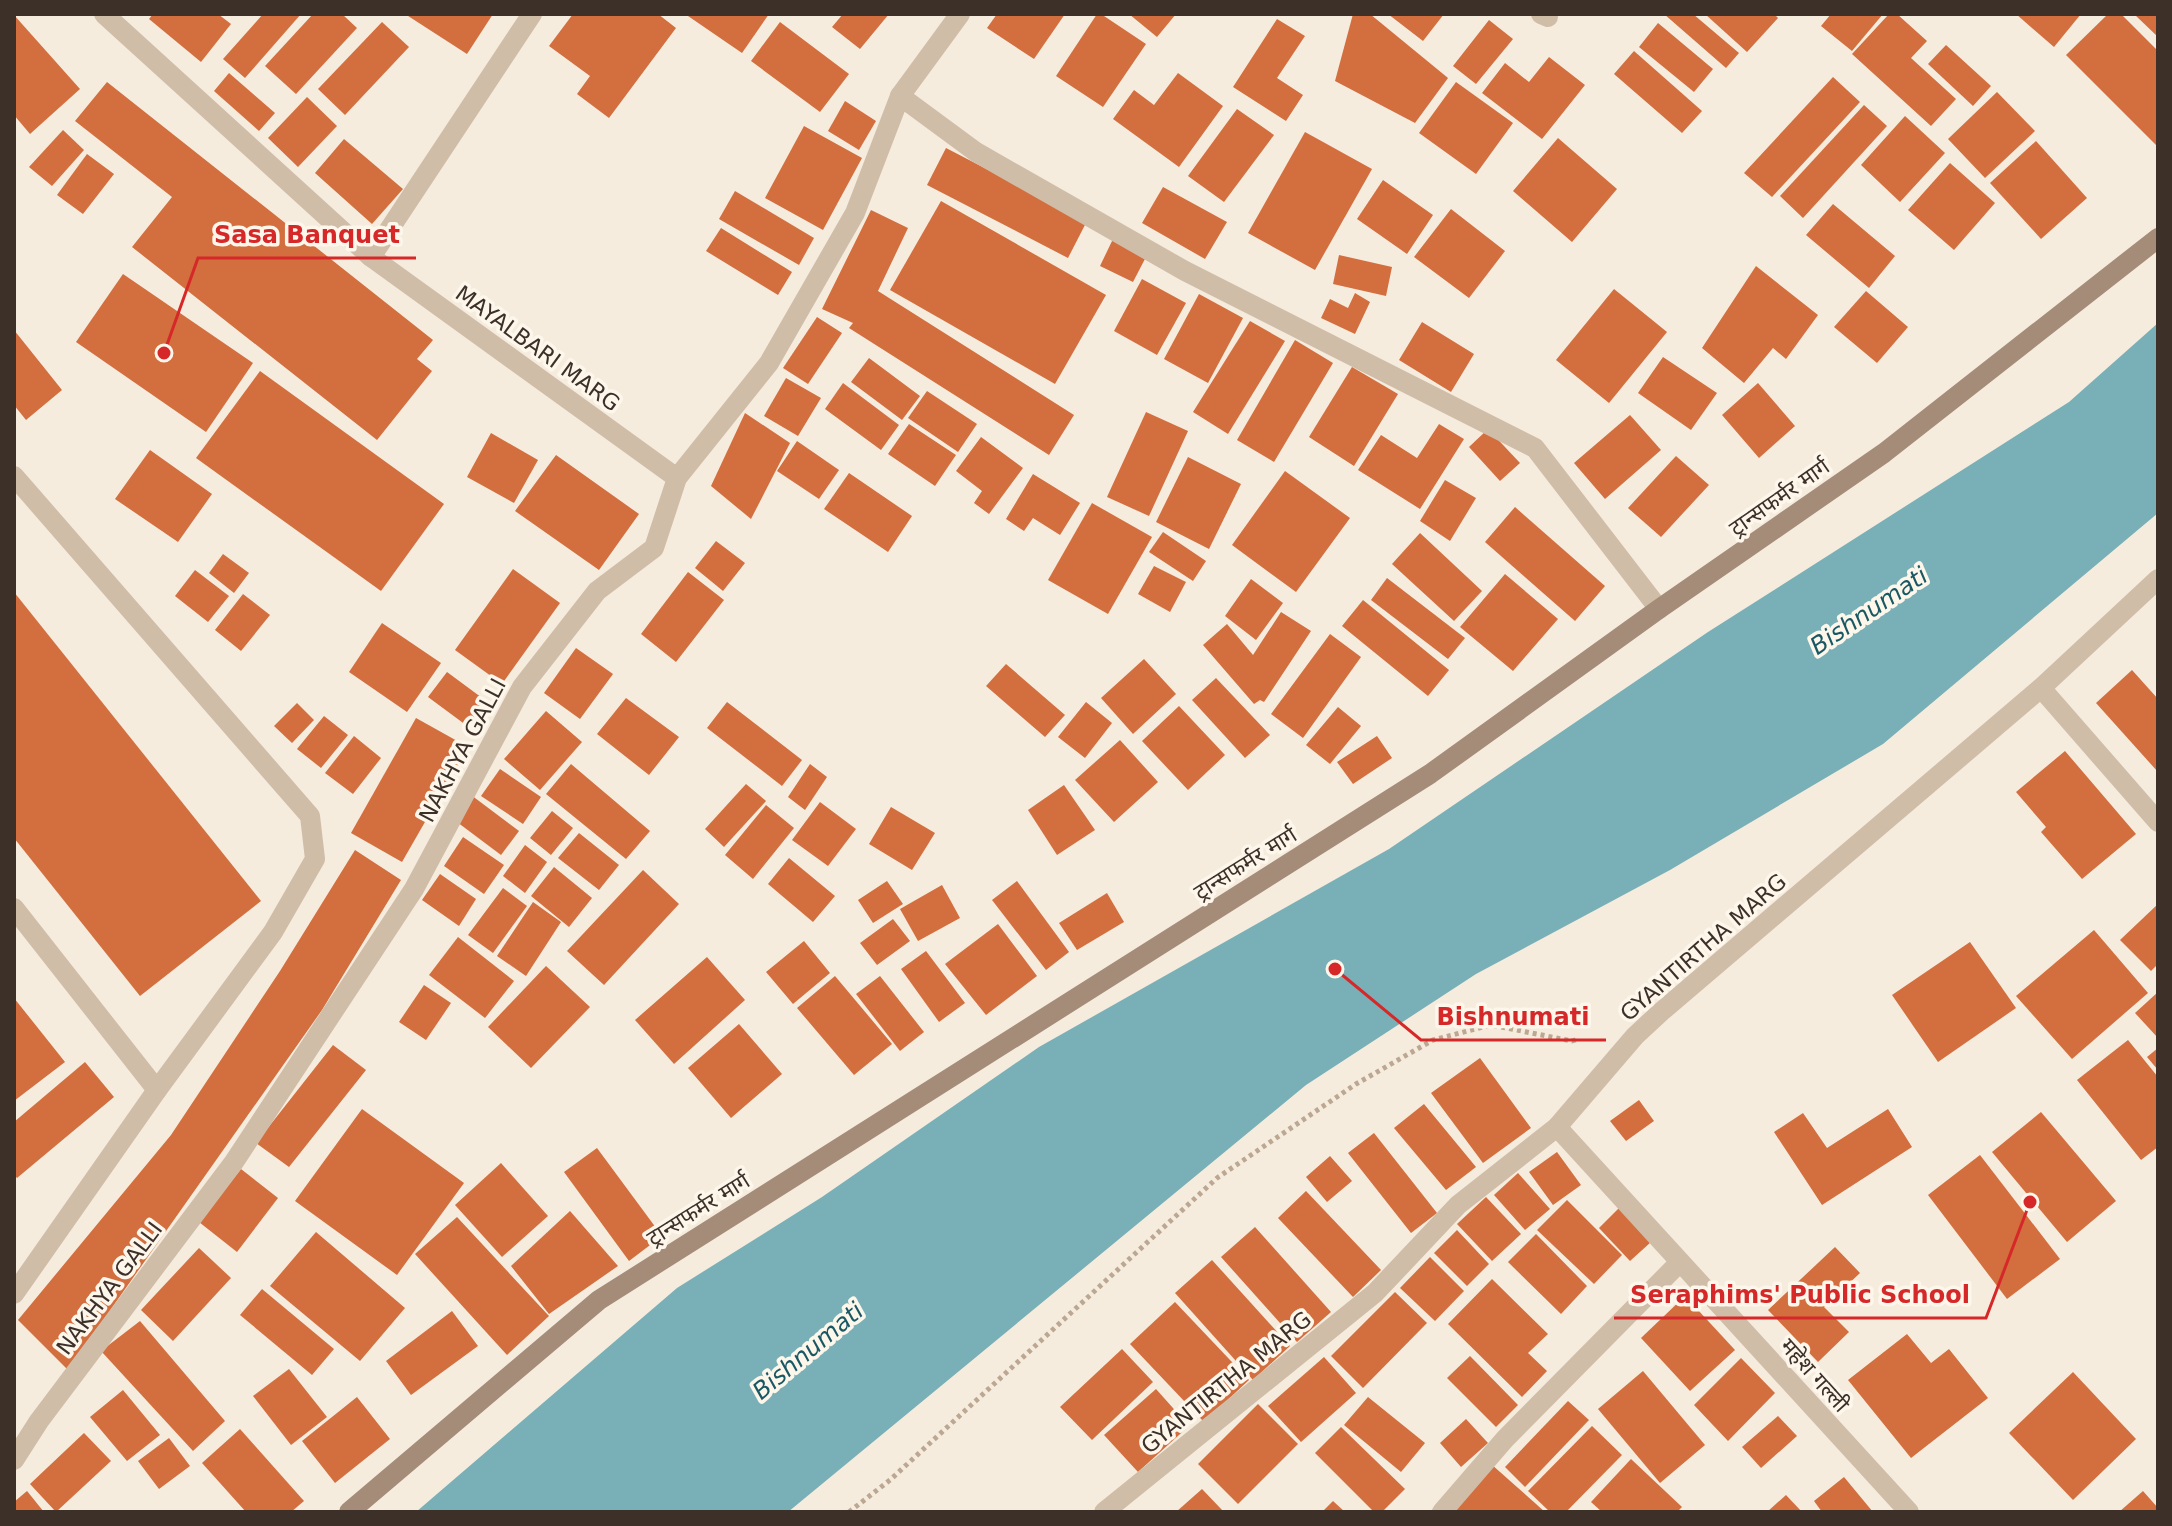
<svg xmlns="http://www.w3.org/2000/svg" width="2172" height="1526" font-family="'DejaVu Sans','Noto Sans Devanagari',sans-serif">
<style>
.water{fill:#79afb6}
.building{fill:#d36e3e}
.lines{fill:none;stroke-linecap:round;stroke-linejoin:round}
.path{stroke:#bca792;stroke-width:5;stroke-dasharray:4 4;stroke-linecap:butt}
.service{stroke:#d0bda8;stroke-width:20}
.minor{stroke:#d0bda8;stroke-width:20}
.secondary{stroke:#a48c79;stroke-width:20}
.labels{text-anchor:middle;stroke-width:7;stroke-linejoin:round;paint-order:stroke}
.street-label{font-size:22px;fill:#3c3029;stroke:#fcf6eb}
.water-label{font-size:24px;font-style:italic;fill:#195863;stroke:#fcf6eb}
.leader{fill:none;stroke:#d62828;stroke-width:3}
.callout-dot{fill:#d62828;stroke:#fcf6eb;stroke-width:3}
.callout-label{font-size:24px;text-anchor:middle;font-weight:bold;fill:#d62828;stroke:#fcf6eb;stroke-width:7;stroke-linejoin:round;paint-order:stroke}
</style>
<rect width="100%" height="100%" fill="#f5ecde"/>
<path class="water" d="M2158,323V513L1883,744L1670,870L1476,974L1306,1085L788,1512H416L677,1288L822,1197L1039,1047L1389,849L1708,632L2069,402Z"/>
<g class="building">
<path d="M153,14H218L231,24L201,62L149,19Z"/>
<path d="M263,14H301L245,78L223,59Z"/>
<path d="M313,14H342L357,28L296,94L265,66Z"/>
<path d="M405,14H493L467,54Z"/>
<path d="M573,14H658L676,28L609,118L577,94L590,76L549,46Z"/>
<path d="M690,14H769L742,53L688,16Z"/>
<path d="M843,14H889L860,49L832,27Z"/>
<path d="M997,14H1065L1034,59L987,28Z"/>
<path d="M1097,14H1101L1146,44L1103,107L1056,76Z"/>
<path d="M1129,14H1176L1157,37Z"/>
<path d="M1353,14H1370L1448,78L1415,123L1335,81Z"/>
<path d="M1388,14H1444L1423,41Z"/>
<path d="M1664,14H1693L1739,53L1726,68Z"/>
<path d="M1705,14H1774L1778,18L1747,52Z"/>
<path d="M1831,14H1883L1852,51L1821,26Z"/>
<path d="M1889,14H1897L1927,41L1911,58L1956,99L1931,126L1852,54Z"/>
<path d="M2016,14H2081L2054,47Z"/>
<path d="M2108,14H2121L2158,51V147L2066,55Z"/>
<path d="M2134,14H2158V37Z"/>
<path d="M14,15L80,89L30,134L14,115Z"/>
<path d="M1277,19L1305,36L1277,78L1303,95L1286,121L1233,87Z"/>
<path d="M1489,20L1513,39L1476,84L1453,66Z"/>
<path d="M382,22L409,47L345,115L318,89Z"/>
<path d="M780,22L849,74L820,112L751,61Z"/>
<path d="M1658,23L1713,69L1694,92L1639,47Z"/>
<path d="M1946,45L1991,86L1973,106L1928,64Z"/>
<path d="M1634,51L1702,111L1682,133L1614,74Z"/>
<path d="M1549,57L1585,85L1542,139L1482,93L1505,63L1529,82Z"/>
<path d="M229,73L275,113L259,131L214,91Z"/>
<path d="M1178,73L1223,106L1179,167L1113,119L1134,90L1154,105Z"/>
<path d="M1833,77L1860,102L1772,197L1744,173Z"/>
<path d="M107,82L433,340L417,359L432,371L377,440L132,247L172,197L75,121Z"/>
<path d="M1456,82L1513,123L1476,174L1419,133Z"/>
<path d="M1997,92L2035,131L1985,178L1948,139Z"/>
<path d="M307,97L337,126L298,167L268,138Z"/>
<path d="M845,101L876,121L859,150L828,131Z"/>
<path d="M1864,105L1887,126L1803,218L1780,196Z"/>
<path d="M1237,109L1274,135L1224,202L1188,176Z"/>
<path d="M1905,116L1945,153L1900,202L1861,165Z"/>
<path d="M804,126L862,158L823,230L765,198Z"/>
<path d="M63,130L84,150L52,186L29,167Z"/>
<path d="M1305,132L1372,169L1315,270L1248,233Z"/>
<path d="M1558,138L1617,189L1572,242L1513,191Z"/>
<path d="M344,139L403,189L372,224L315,173Z"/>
<path d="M2036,141L2087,198L2041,239L1990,183Z"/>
<path d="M946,148L1087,221L1068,258L927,185Z"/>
<path d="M87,154L114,174L83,214L57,195Z"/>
<path d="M1950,163L1995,203L1954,250L1908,210Z"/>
<path d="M1383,180L1433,215L1407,254L1357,219Z"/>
<path d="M1163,187L1227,222L1205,259L1142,223Z"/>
<path d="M735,191L814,238L799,265L719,219Z"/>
<path d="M941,201L1106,295L1055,384L890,290Z"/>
<path d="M1833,204L1895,256L1869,288L1806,235Z"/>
<path d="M1451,209L1505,251L1469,298L1414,257Z"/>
<path d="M871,210L908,228L878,291L1074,415L1049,455L849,328L853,323L822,309Z"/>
<path d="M721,228L792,272L778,295L706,251Z"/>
<path d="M1113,239L1147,255L1133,282L1100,266Z"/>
<path d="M1339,255L1392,267L1386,296L1333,284Z"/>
<path d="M1756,266L1818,315L1786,359L1773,348L1744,383L1702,348Z"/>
<path d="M123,274L253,363L206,432L76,342Z"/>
<path d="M1142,279L1186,303L1157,355L1114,331Z"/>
<path d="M1614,289L1667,332L1609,403L1556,360Z"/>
<path d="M1866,291L1908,327L1877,363L1834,327Z"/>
<path d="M1355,293L1370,302L1355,334L1321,318L1330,299L1348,308Z"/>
<path d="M1199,294L1243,318L1208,383L1164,359Z"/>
<path d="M817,317L842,333L808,384L783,368Z"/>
<path d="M1250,321L1285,341L1228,434L1193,412Z"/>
<path d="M1422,322L1474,354L1451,392L1399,360Z"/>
<path d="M14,330L62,390L26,420L14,405Z"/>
<path d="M1295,340L1333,363L1274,462L1237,440Z"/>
<path d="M1663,357L1717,393L1691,430L1638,393Z"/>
<path d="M869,358L920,396L902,420L851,382Z"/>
<path d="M1352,367L1398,394L1354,466L1309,437Z"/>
<path d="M260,371L444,504L381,591L196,458Z"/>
<path d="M786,378L821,398L798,436L764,416Z"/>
<path d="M843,383L899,425L881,450L825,409Z"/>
<path d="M1758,383L1795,426L1759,458L1722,415Z"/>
<path d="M927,391L977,424L958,452L908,418Z"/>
<path d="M1146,412L1188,431L1149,516L1107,497Z"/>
<path d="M745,413L790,443L751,519L711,486Z"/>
<path d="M1630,415L1661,450L1605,499L1574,463Z"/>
<path d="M909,424L956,455L935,486L888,454Z"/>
<path d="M1439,424L1464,439L1420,509L1358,470L1381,435L1417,458Z"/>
<path d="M1488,429L1520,463L1500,481L1469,447Z"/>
<path d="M491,433L538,460L514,503L467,477Z"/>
<path d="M981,437L1023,468L989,514L974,503L982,491L956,471Z"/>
<path d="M797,441L839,470L819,499L777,471Z"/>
<path d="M150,450L212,494L178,542L115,499Z"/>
<path d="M556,455L639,514L599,570L515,511Z"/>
<path d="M1676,456L1709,485L1661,537L1628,508Z"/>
<path d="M1188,457L1241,484L1209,549L1156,522Z"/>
<path d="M1285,471L1350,518L1296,592L1232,545Z"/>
<path d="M849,473L912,516L888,552L824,509Z"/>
<path d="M1033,474L1080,503L1060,535L1033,518L1024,531L1006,519Z"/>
<path d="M1445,480L1476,498L1450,541L1420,521Z"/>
<path d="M1092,503L1152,537L1108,614L1048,580Z"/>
<path d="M1515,507L1605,586L1575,621L1485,542Z"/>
<path d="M1163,532L1206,561L1193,581L1149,552Z"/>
<path d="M1420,533L1482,591L1454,621L1392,564Z"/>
<path d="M716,541L745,563L723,591L695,568Z"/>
<path d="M223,554L249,573L234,593L209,573Z"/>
<path d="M1154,566L1186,582L1170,612L1138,594Z"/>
<path d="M513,569L560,603L502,684L455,650Z"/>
<path d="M195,570L229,596L208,622L175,596Z"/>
<path d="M688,572L724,600L676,662L641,634Z"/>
<path d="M1505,574L1558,619L1513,671L1460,627Z"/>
<path d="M1387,578L1465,638L1448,659L1371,600Z"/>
<path d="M1251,579L1283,603L1256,640L1225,616Z"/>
<path d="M14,592L261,901L140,996L14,838Z"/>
<path d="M243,594L270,615L241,651L215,630Z"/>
<path d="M1363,600L1449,670L1428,696L1342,626Z"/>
<path d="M1281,612L1311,631L1264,702L1260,700L1254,704L1203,645L1227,624L1253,655Z"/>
<path d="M382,623L441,663L407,712L349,672Z"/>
<path d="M1330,634L1361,657L1303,738L1271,714Z"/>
<path d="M576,648L613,674L580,719L544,693Z"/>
<path d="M1144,659L1176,694L1133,734L1101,698Z"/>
<path d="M1006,664L1065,715L1045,737L986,686Z"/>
<path d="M2132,670L2158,699V772L2096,703Z"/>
<path d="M447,672L493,706L474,731L428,697Z"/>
<path d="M1216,678L1270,735L1245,758L1192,700Z"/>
<path d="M626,698L679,737L649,775L597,734Z"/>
<path d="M727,702L802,760L782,786L707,728Z"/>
<path d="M1086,702L1112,723L1085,758L1058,737Z"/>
<path d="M297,703L314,720L292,743L274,726Z"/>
<path d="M1179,706L1225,755L1188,790L1142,741Z"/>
<path d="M1338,707L1361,726L1330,764L1306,745Z"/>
<path d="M546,711L582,742L540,790L504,759Z"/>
<path d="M324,716L348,735L321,768L297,749Z"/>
<path d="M416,718L468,747L402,862L351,833Z"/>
<path d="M354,736L381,758L353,794L325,773Z"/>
<path d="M1377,736L1392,758L1353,784L1337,762Z"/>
<path d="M1120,740L1158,782L1114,822L1075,780Z"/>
<path d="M2065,751L2136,834L2082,879L2041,832L2046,827L2016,792Z"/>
<path d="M571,764L650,831L626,859L546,794Z"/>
<path d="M810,764L827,777L805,810L788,797Z"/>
<path d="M500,769L541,797L523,824L481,796Z"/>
<path d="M746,784L766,801L724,847L705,829Z"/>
<path d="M1064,785L1095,830L1057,855L1028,810Z"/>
<path d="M471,795L519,831L501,855L453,819Z"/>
<path d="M820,802L856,829L828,866L792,840Z"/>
<path d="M766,805L794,828L753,879L725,855Z"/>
<path d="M891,807L935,833L912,870L869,844Z"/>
<path d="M552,811L573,828L551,855L530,838Z"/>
<path d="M579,833L619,865L599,890L558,858Z"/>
<path d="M463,837L504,865L484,894L444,866Z"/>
<path d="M525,845L547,862L525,893L503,876Z"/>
<path d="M355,850L401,880L322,1010L68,1370L18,1320L171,1135L280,971Z"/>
<path d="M789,858L835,896L813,922L768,884Z"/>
<path d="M554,867L592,898L569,927L531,896Z"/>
<path d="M643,870L679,904L604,985L567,951Z"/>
<path d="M440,874L476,899L459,926L422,900Z"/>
<path d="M887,881L903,904L873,923L858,900Z"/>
<path d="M1017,881L1069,952L1046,970L992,900Z"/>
<path d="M942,885L960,918L918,941L900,909Z"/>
<path d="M503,888L527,906L493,953L468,935Z"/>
<path d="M1107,893L1124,922L1077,950L1059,923Z"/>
<path d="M533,902L561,922L526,976L497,956Z"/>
<path d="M2158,904V964L2151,971L2120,940Z"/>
<path d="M893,919L910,941L877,965L860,943Z"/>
<path d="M998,924L1037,976L986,1015L945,964Z"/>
<path d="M2094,930L2148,993L2072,1059L2016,996Z"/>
<path d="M458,937L514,981L485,1018L429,975Z"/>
<path d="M804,941L830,973L793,1004L766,972Z"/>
<path d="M1970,942L2016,1008L1938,1062L1892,995Z"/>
<path d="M926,951L965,1003L939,1022L901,969Z"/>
<path d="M707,957L745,1000L674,1064L635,1020Z"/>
<path d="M546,966L590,1007L531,1068L488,1027Z"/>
<path d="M835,976L892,1044L854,1075L797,1008Z"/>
<path d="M880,976L924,1032L900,1051L856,994Z"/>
<path d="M424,985L451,1003L426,1040L399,1022Z"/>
<path d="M2158,992V1038L2135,1013Z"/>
<path d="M14,998L65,1062L14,1101Z"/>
<path d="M739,1024L782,1074L731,1118L688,1068Z"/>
<path d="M2128,1040L2158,1077V1147L2141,1160L2077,1080Z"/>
<path d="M333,1045L366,1070L289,1167L256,1143Z"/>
<path d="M2158,1048V1070L2147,1057Z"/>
<path d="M1480,1058L1531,1128L1483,1163L1431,1093Z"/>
<path d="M85,1062L114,1097L17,1178L14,1175V1122Z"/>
<path d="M1639,1100L1654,1121L1626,1141L1610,1121Z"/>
<path d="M1424,1104L1476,1167L1446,1190L1394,1128Z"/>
<path d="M362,1109L464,1183L397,1275L295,1201Z"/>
<path d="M1888,1109L1912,1147L1822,1205L1774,1132L1803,1113L1827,1148Z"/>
<path d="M2041,1112L2116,1201L2067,1242L1992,1152Z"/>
<path d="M1374,1133L1437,1213L1411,1233L1348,1153Z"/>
<path d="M597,1148L662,1236L629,1261L564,1172Z"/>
<path d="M1557,1152L1581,1185L1553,1205L1529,1172Z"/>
<path d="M1980,1155L2060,1259L2007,1299L1928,1195Z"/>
<path d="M1330,1156L1352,1181L1327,1202L1306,1177Z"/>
<path d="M501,1163L548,1216L502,1257L455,1205Z"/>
<path d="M241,1169L278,1198L237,1252L199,1222Z"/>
<path d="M1518,1173L1550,1209L1525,1230L1494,1195Z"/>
<path d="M1306,1191L1381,1270L1353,1297L1278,1218Z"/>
<path d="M1486,1197L1521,1234L1492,1261L1457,1224Z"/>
<path d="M1567,1200L1622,1255L1594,1284L1537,1230Z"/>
<path d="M1619,1208L1651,1242L1630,1261L1599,1228Z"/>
<path d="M570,1211L618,1266L549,1314L511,1266Z"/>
<path d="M457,1217L549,1316L507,1355L415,1254Z"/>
<path d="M1255,1227L1331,1312L1297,1342L1221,1257Z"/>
<path d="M1457,1230L1489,1264L1467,1286L1434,1253Z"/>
<path d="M316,1232L405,1308L360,1361L270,1286Z"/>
<path d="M1536,1234L1587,1286L1561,1314L1508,1262Z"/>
<path d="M1835,1247L1860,1273L1824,1307L1849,1332L1818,1362L1768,1310Z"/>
<path d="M199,1248L231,1278L173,1341L141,1310Z"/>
<path d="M1430,1257L1464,1291L1435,1321L1400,1288Z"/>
<path d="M1212,1260L1290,1346L1253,1380L1175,1293Z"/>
<path d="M1492,1279L1548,1334L1528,1353L1547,1371L1522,1397L1448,1324Z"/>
<path d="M262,1289L334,1349L312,1375L240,1315Z"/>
<path d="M1395,1292L1427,1323L1363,1388L1331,1356Z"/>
<path d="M1685,1296L1735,1350L1690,1391L1641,1338Z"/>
<path d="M1175,1302L1249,1380L1204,1422L1130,1344Z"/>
<path d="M452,1311L478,1346L411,1395L386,1361Z"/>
<path d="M140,1321L225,1421L193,1451L101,1351Z"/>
<path d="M1907,1334L1931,1363L1949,1349L1988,1398L1911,1458L1848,1380Z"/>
<path d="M1122,1349L1153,1382L1092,1440L1060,1407Z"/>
<path d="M1470,1356L1518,1405L1496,1427L1447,1378Z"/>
<path d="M1324,1357L1356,1393L1301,1442L1268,1406Z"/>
<path d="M1741,1358L1775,1393L1728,1441L1694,1405Z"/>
<path d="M289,1369L327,1417L291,1445L253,1396Z"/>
<path d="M1643,1371L1705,1445L1660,1483L1598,1409Z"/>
<path d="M2073,1372L2136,1439L2073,1500L2009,1433Z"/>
<path d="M1156,1389L1189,1426L1138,1472L1104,1435Z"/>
<path d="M123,1390L160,1435L127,1461L90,1417Z"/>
<path d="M357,1397L390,1439L335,1483L302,1441Z"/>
<path d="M1368,1397L1425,1443L1401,1472L1344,1425Z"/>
<path d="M1568,1401L1589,1420L1525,1487L1505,1467Z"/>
<path d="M1258,1404L1298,1444L1238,1504L1198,1464Z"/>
<path d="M1778,1416L1797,1436L1761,1468L1742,1447Z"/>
<path d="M1466,1419L1488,1443L1461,1467L1440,1443Z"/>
<path d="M1592,1426L1622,1455L1566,1512H1550L1528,1491Z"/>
<path d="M1341,1427L1405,1489L1382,1512H1374L1315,1453Z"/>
<path d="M240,1429L304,1501L291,1512H246L202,1463Z"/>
<path d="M84,1433L111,1461L56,1512L30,1484Z"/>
<path d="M169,1438L190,1466L159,1489L138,1461Z"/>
<path d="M1631,1459L1682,1507L1677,1512H1602L1591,1502Z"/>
<path d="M1491,1464L1545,1512H1454Z"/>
<path d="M1844,1477L1873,1512H1822L1814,1501Z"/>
<path d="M1202,1489L1224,1512H1176Z"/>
<path d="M27,1491L44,1512H14V1502Z"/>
<path d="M2143,1491L2158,1508V1512H2119Z"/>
<path d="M1786,1495L1802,1512H1767Z"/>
<path d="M1333,1501L1345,1512H1322Z"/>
</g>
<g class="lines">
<path class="path" d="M849,1512L890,1480L1217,1178L1356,1084L1433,1040L1491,1025L1572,1041L1578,1039"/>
<g class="service">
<path d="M14,476L310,816L315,859L273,932L157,1090L14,1294"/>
<path d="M14,908L157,1090"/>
</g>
<g class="minor">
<path d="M104,14L371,257L677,478"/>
<path d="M960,14L900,96L976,152L1185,271L1535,448L1659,609"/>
<path d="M1541,14L1548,17"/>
<path d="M371,257L532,14"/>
<path d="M2041,688L2158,822"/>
<path d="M1557,1127L1909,1512"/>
<path d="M14,1460L39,1421L234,1162L414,889L522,687L597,591L654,548L677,478L769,363L855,213L900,96"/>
<path d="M1104,1512L1375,1293L1458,1205L1557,1127L1635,1036L1662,1011L2041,688L2158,579"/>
<path d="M1442,1512L1505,1439L1680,1262"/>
</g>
<path class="secondary" d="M349,1512L599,1300L1430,774L1659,609L1884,453L2158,238"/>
</g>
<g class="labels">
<g class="street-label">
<text transform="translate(538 348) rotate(36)" y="8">MAYALBARI MARG</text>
<text transform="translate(1779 497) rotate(-35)" y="8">ट्रान्सफर्मर मार्ग</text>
<text transform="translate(462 750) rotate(-62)" y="8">NAKHYA GALLI</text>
<text transform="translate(1245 863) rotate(-32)" y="8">ट्रान्सफर्मर मार्ग</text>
<text transform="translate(1703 947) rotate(-41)" y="8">GYANTIRTHA MARG</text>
<text transform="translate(698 1209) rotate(-32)" y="8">ट्रान्सफर्मर मार्ग</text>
<text transform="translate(109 1288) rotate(-53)" y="8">NAKHYA GALLI</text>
<text transform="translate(1815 1375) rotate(48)" y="8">महेश गल्ली</text>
<text transform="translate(1226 1382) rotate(-39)" y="8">GYANTIRTHA MARG</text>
</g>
<g class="water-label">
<text transform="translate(1869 611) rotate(-34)" y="8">Bishnumati</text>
<text transform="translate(808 1351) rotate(-40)" y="8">Bishnumati</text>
</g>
</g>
<path class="leader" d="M164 353L198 258H416M1335 969L1421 1040H1606M2030 1202L1986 1318H1614"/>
<g class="callout-dot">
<circle cx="164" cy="353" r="8"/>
<circle cx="1335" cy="969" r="8"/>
<circle cx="2030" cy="1202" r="8"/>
</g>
<g class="callout-label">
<text x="307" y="243">Sasa Banquet</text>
<text x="1513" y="1025">Bishnumati</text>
<text x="1800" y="1303">Seraphims' Public School</text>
</g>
<rect width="2172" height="1526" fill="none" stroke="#3c3029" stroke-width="32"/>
</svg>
